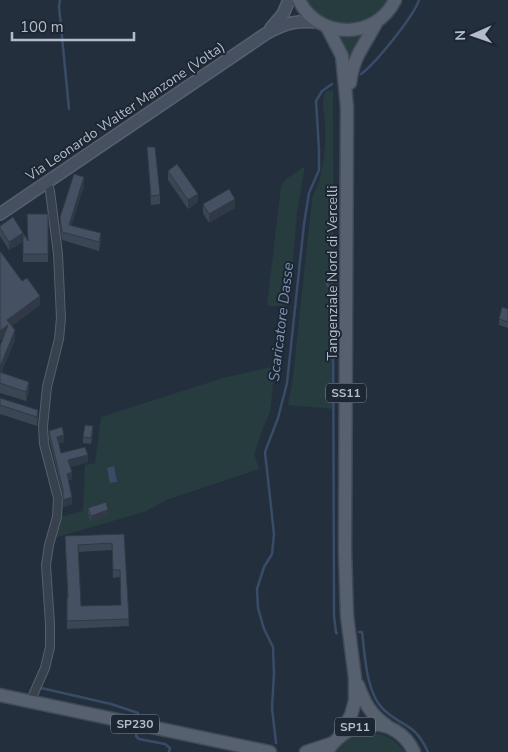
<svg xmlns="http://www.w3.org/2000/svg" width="508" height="752" font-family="'Nunito Sans',sans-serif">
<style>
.green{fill:#263c3f}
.water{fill:#394c67}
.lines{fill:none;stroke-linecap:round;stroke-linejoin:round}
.stream{stroke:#394c67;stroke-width:2.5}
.street-casing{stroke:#565f6c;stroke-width:10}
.secondary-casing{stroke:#565f6c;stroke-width:14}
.primary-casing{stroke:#414a57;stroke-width:15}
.street{stroke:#38414e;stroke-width:8}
.secondary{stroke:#465061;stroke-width:11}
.primary{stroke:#56606e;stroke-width:12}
.wall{fill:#3b4654;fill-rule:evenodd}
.shaded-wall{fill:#303945}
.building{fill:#455162;stroke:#303945;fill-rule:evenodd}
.labels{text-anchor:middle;stroke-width:4;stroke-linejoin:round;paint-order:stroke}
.shield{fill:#1d2633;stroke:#878f9c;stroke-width:1}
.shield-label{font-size:12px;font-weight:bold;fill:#b4bcc9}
.street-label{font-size:14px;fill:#b4bcc9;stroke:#1d2633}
.water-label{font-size:15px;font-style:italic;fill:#7c92b1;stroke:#1d2633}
</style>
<rect width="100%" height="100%" fill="#242f3e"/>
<g class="green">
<path d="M306,0H389C386,4 383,9 379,12C356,33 321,27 306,0Z"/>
<path d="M362,36L355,46L349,64L338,37Z"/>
<path d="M333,90L334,409L288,405L293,377L312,198C324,175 326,148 325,123C324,112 321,102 325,92Z"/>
<path d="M305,166L297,213L289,306H267L281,186L286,179Z"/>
<path d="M275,366L270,412L263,428L254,454L259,469L169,499L144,512L54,538L60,517L83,511L85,465L95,463L101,417L223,378Z"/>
<path d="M366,733C382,732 395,738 405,752H336C343,741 353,735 366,733Z"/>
</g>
<path class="water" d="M114,466L117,482L110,483L107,468Z"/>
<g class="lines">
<g class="stream">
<path d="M60,0L59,6L69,109"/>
<path d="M361,74C375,64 414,16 419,0"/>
<path d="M327,284L333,293"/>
<path d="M333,288L334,616L336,633H337"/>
<path d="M359,632H362C365,655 366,694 384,710C404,728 415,723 428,752"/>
<path d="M41,688L111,704L138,713"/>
<path d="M137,732L136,736L139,739L165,744L170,748L169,752"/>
<path d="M276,743L272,708L274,673L273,647L264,629L258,608L257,589L264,567L272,554L274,534L265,452L278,418L287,383L304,224L309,193L319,170V150L316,101L322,91L332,84"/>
</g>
<g class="street-casing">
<path id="street" d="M30,702L45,668L50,647V624L46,565L49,545L57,517L58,498L44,444L43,426L47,387L59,339L61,318L58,254L50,191L47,182"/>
</g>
<g class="secondary-casing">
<g id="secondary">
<path d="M271,28L283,14L289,0"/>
<path d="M0,214L267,33C286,23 297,20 318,22"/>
</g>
</g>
<g class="primary-casing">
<g id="primary">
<path d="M299,0C318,40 376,40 395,0"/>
<path d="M327,27L342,56L347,107L345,551L347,616L355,678V701L351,715L340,735"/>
<path d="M350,83C353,56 365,45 376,23"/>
<path d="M358,685C364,702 371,715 386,725"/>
<path d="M0,695L270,752"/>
<path d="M306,752L333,743"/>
<path d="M327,752C347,718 396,713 414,752"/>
</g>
</g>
<use href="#street" class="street"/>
<use href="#secondary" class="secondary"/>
<use href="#primary" class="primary"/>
</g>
<g class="wall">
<path d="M147,147L160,195V204L151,205Z"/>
<path d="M168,171L198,202L188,209L168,180Z"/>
<path d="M84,186L71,225L101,242L99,251L62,240L60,226V217Z"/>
<path d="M203,204L235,208L209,223L203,213Z"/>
<path d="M48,214V262H23V242L9,250L0,236V226L28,241Z"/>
<path d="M0,251L40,305L11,326L15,340L1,373L29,392L26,401L0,393V346L3,338L0,340Z"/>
<path d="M508,309V328L499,325V319Z"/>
<path d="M0,398L38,410L37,426L0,414Z"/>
<path d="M49,431L64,442L59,443L61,453L88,462L70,467L72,479L68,480L72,504L63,507V496L49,438Z"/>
<path d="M93,432L91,444L83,443V437Z"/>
<path d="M88,508L108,516L91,522L88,513Z"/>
<path d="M124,534L129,626L67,629V598L68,597L65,543ZM112,550L113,578L120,577L121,605L81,606L78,552Z"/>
</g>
<g class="shaded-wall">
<path d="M84,177V186L69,234V225Z"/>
<path d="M198,194V202L188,209V200Z"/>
<path d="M235,199V208L209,223V214Z"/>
<path d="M23,233V242L9,250V242Z"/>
<path d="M101,233V242L99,251V242Z"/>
<path d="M40,296V305L8,329V334L0,340V331L7,320Z"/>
<path d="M15,330V340L0,376V367Z"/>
<path d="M29,382V392L26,401V392Z"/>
<path d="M64,435V442L57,444V437Z"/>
<path d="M88,455V462L68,467V460Z"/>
<path d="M72,472V479L67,481V474Z"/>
<path d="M72,497V504L63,507V500Z"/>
<path d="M108,510V516L91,522V516Z"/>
</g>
<g class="building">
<path d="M147,147H155L160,195L151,196Z"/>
<path d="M177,164L198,194L188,200L168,171Z"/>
<path d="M74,174L84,177L69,225L101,233L99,242L62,232L60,217Z"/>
<path d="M229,189L235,199L209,214L203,204Z"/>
<path d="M27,214H48V254H23V233L9,242L0,228V226L13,217L28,241Z"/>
<path d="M0,251L22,281L27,278L40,296L7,320L15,330L0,367V346L8,325L0,331Z"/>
<path d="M502,307L508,309V322L499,319Z"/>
<path d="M0,372L29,382L26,392L0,383Z"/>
<path d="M0,398L38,410L37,417L0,405Z"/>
<path d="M85,425L93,426L91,438L83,437Z"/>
<path d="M62,427L64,435L57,437L61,453L85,447L88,455L68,460L72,472L67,474L72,497L63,500V490L49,431Z"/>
<path d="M106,502L108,510L91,516L88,508Z"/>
<path d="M124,534L129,619L67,621V598L68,597L65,536ZM112,543L113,570H120L121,605L81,606L78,545Z"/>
</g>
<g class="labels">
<g class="shield">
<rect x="326" y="383.5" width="40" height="19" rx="4"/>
<rect x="111" y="714.5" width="48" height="19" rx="4"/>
<rect x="335" y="717.5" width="40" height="19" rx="4"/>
</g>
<g class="shield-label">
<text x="346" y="397">SS11</text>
<text x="135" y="728">SP230</text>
<text x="355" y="731">SP11</text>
</g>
<g class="street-label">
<text transform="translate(125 111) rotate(-34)" y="5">Via Leonardo Walter Manzone (Volta)</text>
<text transform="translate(332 273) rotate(-90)" y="5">Tangenziale Nord di Vercelli</text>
</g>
<g class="water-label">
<text transform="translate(281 322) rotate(-83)" y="5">Scaricatore Dasse</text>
</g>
</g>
<g transform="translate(473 35) rotate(268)" stroke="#1d2633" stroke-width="4" paint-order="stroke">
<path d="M0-4L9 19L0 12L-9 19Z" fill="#b4bcc9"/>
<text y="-8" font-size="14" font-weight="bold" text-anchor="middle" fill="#b4bcc9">N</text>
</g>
<path d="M12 32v8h122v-8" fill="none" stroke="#b4bcc9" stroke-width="2.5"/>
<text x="20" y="32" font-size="15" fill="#b4bcc9" stroke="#1d2633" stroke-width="4" paint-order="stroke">100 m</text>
</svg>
